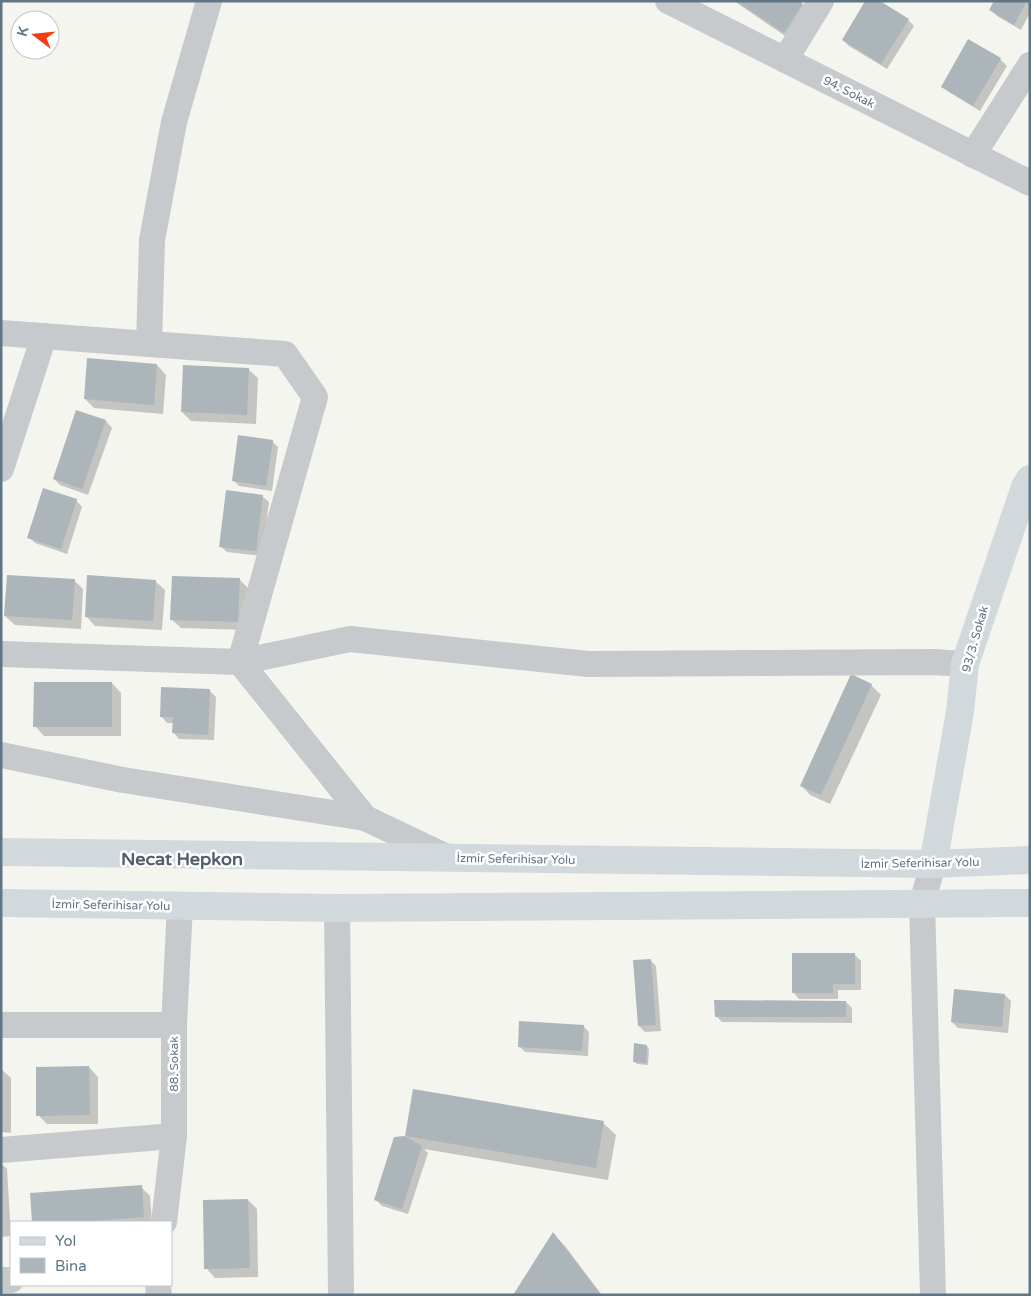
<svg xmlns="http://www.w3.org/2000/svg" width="1031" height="1296" font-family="'Varela Round',sans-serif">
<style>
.shadow{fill:#0003}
.building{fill:#acb5ba}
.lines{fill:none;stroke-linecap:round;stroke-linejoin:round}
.street{stroke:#c7cacd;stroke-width:26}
.secondary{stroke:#d2d9dd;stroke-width:28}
.primary{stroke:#d2d9dd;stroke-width:28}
.labels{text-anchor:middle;stroke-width:5;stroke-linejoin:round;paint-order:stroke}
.street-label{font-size:12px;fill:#617685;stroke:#fff}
.district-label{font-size:18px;font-weight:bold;fill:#505f69;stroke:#fff}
</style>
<rect width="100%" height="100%" fill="#f5f5f0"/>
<g class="shadow">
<path d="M734,1H798L812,14L794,42Z"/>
<path d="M995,1H1030V13L1021,30L997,16L991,10Z"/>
<path d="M908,20L914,26L887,69L849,46L843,40Z"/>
<path d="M969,41L1000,59L1007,66L980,111L949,92L943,86Z"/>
<path d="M157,365L166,375L163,414L94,408L85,399Z"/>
<path d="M248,369L258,378L256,424L191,421L182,412Z"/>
<path d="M77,412L106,421L112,428L88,495L60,485L54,479Z"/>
<path d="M272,441L278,447L272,491L239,486L233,480Z"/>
<path d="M262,496L269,502L262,556L227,552L220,546Z"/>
<path d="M76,500L82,507L67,554L35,543L29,537Z"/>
<path d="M239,579L249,589L247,630L181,628L171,619Z"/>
<path d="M74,580L83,589L81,629L15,625L5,616Z"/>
<path d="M155,581L165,590L162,630L95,626L86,616Z"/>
<path d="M112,683L121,693V736H44L35,726Z"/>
<path d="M871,685L881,695L830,804L810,795L801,785Z"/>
<path d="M209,690L216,697L214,740L179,739L173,732L174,723H167L161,716Z"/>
<path d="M855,955L861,961V990H838V999H799L793,992Z"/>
<path d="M650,960L656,966L661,1031L645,1032L639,1026Z"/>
<path d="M1005,995L1011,1001L1008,1033L958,1028L952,1022Z"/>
<path d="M846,1002L852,1008V1023L722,1022L716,1016Z"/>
<path d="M583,1026L589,1032L588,1056L525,1052L519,1046Z"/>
<path d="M647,1046L649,1049L648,1065L637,1064L634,1061Z"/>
<path d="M89,1067L98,1077V1124H47L38,1115Z"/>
<path d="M1,1069L11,1078V1133L1,1132Z"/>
<path d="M414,1091L603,1123L616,1135L608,1180L424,1149L428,1153L408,1214L382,1206L376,1200L406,1137Z"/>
<path d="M1,1163L7,1169L11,1236L1,1237Z"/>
<path d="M141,1187L150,1196L152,1222H33L31,1194Z"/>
<path d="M248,1200L257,1209L258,1277L215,1278L206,1268Z"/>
<path d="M553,1234L565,1246L602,1295H515Z"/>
</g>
<g class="building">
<path d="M736,1H800L803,4L784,33Z"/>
<path d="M865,1H880L909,19L881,64L842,40Z"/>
<path d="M994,1H1027L1014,25L989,10Z"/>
<path d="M968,39L1001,58L973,106L941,87Z"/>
<path d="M87,358L157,364L154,405L84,399Z"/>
<path d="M183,365L249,368L247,415L181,412Z"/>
<path d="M76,410L106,420L82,489L53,479Z"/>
<path d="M238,435L273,440L266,486L232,481Z"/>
<path d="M43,488L77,499L61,549L27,538Z"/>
<path d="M226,490L263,495L256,551L219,547Z"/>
<path d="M7,575L75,579L72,620L4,616Z"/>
<path d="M87,575L156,580L153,621L85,617Z"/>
<path d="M172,576L240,578L238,622L170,620Z"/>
<path d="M851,674L872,684L821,795L800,786Z"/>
<path d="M34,682H112V727H33Z"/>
<path d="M161,687L210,689L208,735L172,733L173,717H160Z"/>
<path d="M792,953H855V984H833V993H792Z"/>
<path d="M651,959L656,1025L638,1026L633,960Z"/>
<path d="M954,989L1005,994L1002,1027L951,1022Z"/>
<path d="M714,1000L846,1001V1017H715Z"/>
<path d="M519,1021L584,1025L582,1051L518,1047Z"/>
<path d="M634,1043L647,1045L646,1063L633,1062Z"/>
<path d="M89,1066L90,1115L36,1116V1067Z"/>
<path d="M413,1089L604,1121L596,1168L405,1136Z"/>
<path d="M405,1136L422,1146L402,1209L374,1200L394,1137Z"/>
<path d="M142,1185L144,1217L78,1222H32L30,1193Z"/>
<path d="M248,1199L250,1268L204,1269L203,1200Z"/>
<path d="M553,1232L601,1295H513Z"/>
</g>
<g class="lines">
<g class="street">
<path d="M668,1L1030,183"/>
<path d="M785,60L821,1"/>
<path d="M973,155L1030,65"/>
<path d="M1,333L285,354L315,397L240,662"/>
<path d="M149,344L152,240L174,122L209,1"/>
<path d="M1,469L44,336"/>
<path d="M1,654L240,662L350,639L588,664L933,662L965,664"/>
<path d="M240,662L365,818L449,858"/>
<path d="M1,755L123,780L365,818"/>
<path d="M337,908L341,1295"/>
<path d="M1,1025H174"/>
<path d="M1,1150L174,1136"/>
<path d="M164,1222L174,1136V1025L180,906"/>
<path d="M1,1280H11"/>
<path d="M158,1285L159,1295"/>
<path d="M933,1295L922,903L933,864"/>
</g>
<path class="secondary" d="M933,864L960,712L965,664L1025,487L1030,479"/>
<g class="primary">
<path d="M1,852L933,864L1030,860"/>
<path d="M1,903L337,908L1030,903"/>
</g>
</g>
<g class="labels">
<g class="street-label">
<text transform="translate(849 92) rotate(27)" y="4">94. Sokak</text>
<text transform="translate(975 639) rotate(-74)" y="4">93/3. Sokak</text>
<text transform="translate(516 859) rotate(1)" y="4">İzmir Seferihisar Yolu</text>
<text transform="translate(920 863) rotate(-1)" y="4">İzmir Seferihisar Yolu</text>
<text transform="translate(111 905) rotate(1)" y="4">İzmir Seferihisar Yolu</text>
<text transform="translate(174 1064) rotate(-90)" y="4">88. Sokak</text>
</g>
<g class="district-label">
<text x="182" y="865">Necat Hepkon</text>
</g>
</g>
<rect width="1031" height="1296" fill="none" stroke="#617685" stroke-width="5"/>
<rect x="10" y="1221" width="162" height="65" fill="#ffffff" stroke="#c0c8ce"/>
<rect x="20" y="1237" width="25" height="8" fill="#d2d9dd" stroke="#c0c8ce"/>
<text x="55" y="1246" font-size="15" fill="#617685">Yol</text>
<rect x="20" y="1258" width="25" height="15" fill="#acb5ba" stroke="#c0c8ce"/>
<text x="55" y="1271" font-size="15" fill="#617685">Bina</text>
<g transform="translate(35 35) rotate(286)"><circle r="24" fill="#ffffff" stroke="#c0c8ce"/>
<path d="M0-4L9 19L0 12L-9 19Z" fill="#f43c11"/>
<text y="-8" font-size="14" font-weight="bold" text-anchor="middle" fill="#617685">K</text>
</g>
</svg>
